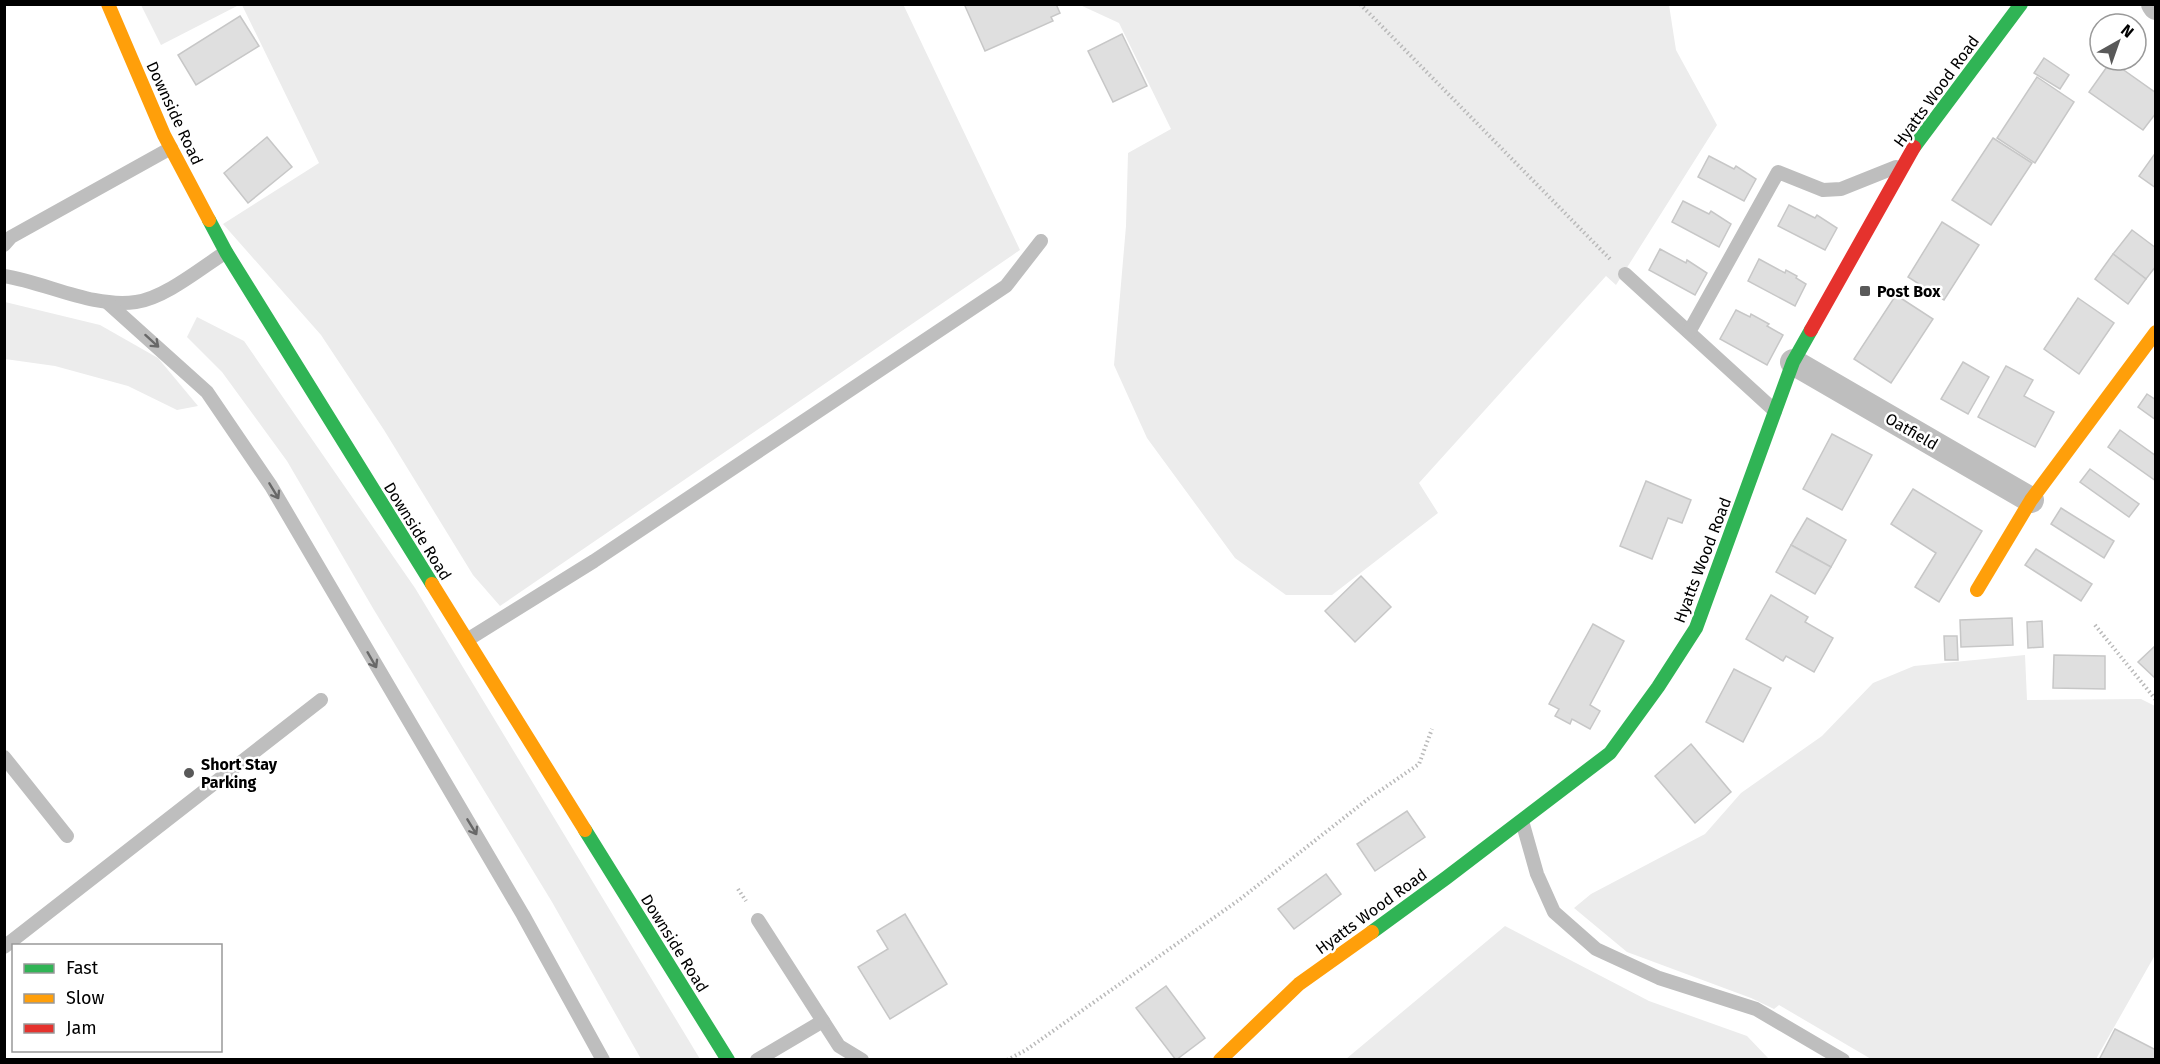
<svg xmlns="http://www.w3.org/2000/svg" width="2160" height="1064" font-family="'Fira Sans',sans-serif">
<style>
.green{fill:#ececec}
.building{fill:#dfdfdf;stroke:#c7c7c7;stroke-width:1.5}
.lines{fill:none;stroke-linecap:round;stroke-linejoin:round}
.path{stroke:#b9b9b9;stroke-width:4;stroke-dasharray:1.5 3;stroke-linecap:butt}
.lane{stroke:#bebebe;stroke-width:14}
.street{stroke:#bebebe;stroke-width:26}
.fast{stroke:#30b455;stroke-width:14}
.slow{stroke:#ff9f0a;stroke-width:14}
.jam{stroke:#e5322d;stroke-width:14}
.oneway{stroke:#686868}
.poi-dot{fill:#595959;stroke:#fff;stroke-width:2}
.labels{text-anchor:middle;stroke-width:5;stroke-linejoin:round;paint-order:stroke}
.street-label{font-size:16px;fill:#000;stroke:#fff}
.poi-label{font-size:16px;font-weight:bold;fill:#000;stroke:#fff;text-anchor:start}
</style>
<rect width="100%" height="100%" fill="#fff"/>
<g class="green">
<path d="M903,4L1020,250L500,606L473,575L384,430L321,335L223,224L319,163L242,5Z"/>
<path d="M141,5H239L161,45Z"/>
<path d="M1080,5H1669L1676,50L1717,125L1616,285L1606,276L1419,483L1438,513L1332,595H1286L1235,558L1147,438L1114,365L1126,226L1128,153L1171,129L1119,23Z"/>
<path d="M5,302L100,325L158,358L198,406L177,410L128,386L55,366L5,359Z"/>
<path d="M197,317L244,341L415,588L700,1059H641L552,902L374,610L287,461L222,372L187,337Z"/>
<path d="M2025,655L2027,700L2141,699L2155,706V955L2096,1059H1871L1779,1005L1774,1009L1751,998L1627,952L1574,908L1591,894L1705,834L1741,793L1822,736L1873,683L1914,666Z"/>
<path d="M1505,926L1649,1001L1747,1036L1769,1059H1346Z"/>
</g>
<g class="building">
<path d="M967,4H1056L1060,13L1051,17L1053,21L985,51L965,6Z"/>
<path d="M240,16L259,46L196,85L178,55Z"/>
<path d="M1122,34L1147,86L1113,102L1088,51Z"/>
<path d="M2044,58L2069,75L2060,89L2034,73Z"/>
<path d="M2111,61L2156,93V113L2143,130L2089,92Z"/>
<path d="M2037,77L2074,102L2035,163L1997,138Z"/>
<path d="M267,137L292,167L248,203L224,173Z"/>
<path d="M1993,138L2032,163L1991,225L1952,200Z"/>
<path d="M2156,152V188L2139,176Z"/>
<path d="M1709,156L1734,169L1736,166L1756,179L1744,201L1698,177Z"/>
<path d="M1683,201L1709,214L1711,211L1731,224L1719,247L1672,222Z"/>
<path d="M1789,205L1815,218L1817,215L1837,228L1825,250L1778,226Z"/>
<path d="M1942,222L1979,245L1944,300L1908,277Z"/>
<path d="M2132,230L2156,248V266L2146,279L2113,254Z"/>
<path d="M1660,249L1686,263L1687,260L1707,273L1695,295L1649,270Z"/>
<path d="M2113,254L2146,279L2128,304L2095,279Z"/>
<path d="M1759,259L1785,273L1786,270L1797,276L1796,278L1806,284L1795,306L1748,281Z"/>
<path d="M1896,295L1933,319L1891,383L1854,359Z"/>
<path d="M2078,298L2114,323L2079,374L2044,349Z"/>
<path d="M1736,310L1750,317L1751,314L1769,324L1767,326L1783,335L1767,365L1720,339Z"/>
<path d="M1963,362L1989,377L1968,414L1941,399Z"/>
<path d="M2006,366L2033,380L2024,396L2054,412L2035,447L1978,417Z"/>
<path d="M2147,394L2156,400V420L2138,407Z"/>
<path d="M2120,430L2156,456V481L2108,447Z"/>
<path d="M1832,434L1872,455L1842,510L1803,489Z"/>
<path d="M2090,469L2139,504L2129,517L2080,482Z"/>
<path d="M1646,481L1691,500L1682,523L1668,518L1652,559L1620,546Z"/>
<path d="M1913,489L1982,531L1939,602L1915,587L1936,553L1891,524Z"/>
<path d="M2061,508L2114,541L2104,558L2051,524Z"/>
<path d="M1807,518L1846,540L1831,567L1791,545Z"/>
<path d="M1791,545L1831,567L1815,594L1776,572Z"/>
<path d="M2036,549L2092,584L2081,601L2025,565Z"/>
<path d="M1361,576L1391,607L1355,642L1325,611Z"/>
<path d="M1771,595L1808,617L1805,622L1833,638L1814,672L1786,656L1783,661L1746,639Z"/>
<path d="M2012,618L2013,645L1961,647L1960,620Z"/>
<path d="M2042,621L2043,647L2028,648L2027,622Z"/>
<path d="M1593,624L1624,641L1590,705L1600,711L1590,729L1572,719L1570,724L1555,716L1559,709L1549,704Z"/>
<path d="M1944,636H1957L1958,660H1945Z"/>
<path d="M2156,645V679L2138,662Z"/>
<path d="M2054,655L2105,656V689L2053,688Z"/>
<path d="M1734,669L1771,688L1743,742L1706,722Z"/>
<path d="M1691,744L1731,792L1695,823L1655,776Z"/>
<path d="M1407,811L1425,837L1375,871L1357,844Z"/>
<path d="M1326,874L1341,894L1294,929L1278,909Z"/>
<path d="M905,914L947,984L890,1019L858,967L888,949L877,931Z"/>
<path d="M1166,986L1205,1038L1176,1060L1136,1008Z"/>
<path d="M2115,1029L2156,1050V1060H2099Z"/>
</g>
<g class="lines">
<g class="path">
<path d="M1360,4L1610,259"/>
<path d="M2095,625L2156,700"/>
<path d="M738,889L746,901"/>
<path d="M1007,1060L1026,1050L1239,900L1368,799L1419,764L1432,729"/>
</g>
<g class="lane">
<path d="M4,245L11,237L171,148"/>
<path d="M1625,274L1775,411"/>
<path d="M4,276C48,283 92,308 136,302C165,298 201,268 226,252"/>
<path d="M108,303L207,392L271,486L523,915L603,1060"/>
<path d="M1689,332L1778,172L1823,190L1841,189L1896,167"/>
<path d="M467,640L594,561L1006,286L1041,241"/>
<path d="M4,757L67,836"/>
<path d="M1522,821L1537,874L1554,912L1596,949L1659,978L1756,1009L1843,1060"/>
<path d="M758,920L839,1046L862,1060"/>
<path d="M4,947L321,700"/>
<path d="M757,1060L823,1021"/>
</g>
<g class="street">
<path d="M2154,4L2156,7"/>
<path d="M1793,362L2031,500"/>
</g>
<g class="fast">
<path d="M1914,147L2021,4"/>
<path d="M209,220L226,252L432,584"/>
<path d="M585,830L728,1060"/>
<path d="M1372,932L1446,878L1610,753L1658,687L1696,628L1793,362L1811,330"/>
</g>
<g class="slow">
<path d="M108,4L164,135L209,220"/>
<path d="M432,584L585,830"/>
<path d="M1977,590L2031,500L2156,332"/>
<path d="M1220,1060L1299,984L1372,932"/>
</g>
<path class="jam" d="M1811,330L1914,147"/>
</g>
<defs><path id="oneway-shaft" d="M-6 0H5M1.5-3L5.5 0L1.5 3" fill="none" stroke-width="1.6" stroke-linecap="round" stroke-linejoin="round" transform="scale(1.5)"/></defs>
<g class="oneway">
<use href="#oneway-shaft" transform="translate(152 341) rotate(42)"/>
<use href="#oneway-shaft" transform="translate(274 491) rotate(59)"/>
<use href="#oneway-shaft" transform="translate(372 660) rotate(60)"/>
<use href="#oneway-shaft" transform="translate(472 827) rotate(59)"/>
</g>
<g class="poi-dot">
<rect x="1859" y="285" width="12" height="12" rx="3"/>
<circle cx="189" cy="773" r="6"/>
</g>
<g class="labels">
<g class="street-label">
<text transform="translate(1936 91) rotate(-54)" y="6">Hyatts Wood Road</text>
<text transform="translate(175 113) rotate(65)" y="6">Downside Road</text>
<text transform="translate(1912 431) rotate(30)" y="6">Oatfield</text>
<text transform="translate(418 531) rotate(58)" y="6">Downside Road</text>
<text transform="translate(1702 560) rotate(-69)" y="6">Hyatts Wood Road</text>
<text transform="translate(1371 911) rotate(-36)" y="6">Hyatts Wood Road</text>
<text transform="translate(675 943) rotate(58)" y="6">Downside Road</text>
</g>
<g class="poi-label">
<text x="1877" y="297">Post Box</text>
<text x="201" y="770">Short Stay<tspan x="201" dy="18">Parking</tspan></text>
</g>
</g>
<rect width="2160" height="1064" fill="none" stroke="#000000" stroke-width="12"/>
<rect x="12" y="944" width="210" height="108" fill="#ffffff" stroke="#999999" stroke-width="1.5"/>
<rect x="24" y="964" width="30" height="9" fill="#30b455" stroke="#999999" stroke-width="1.5"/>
<text x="66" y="974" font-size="18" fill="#000000">Fast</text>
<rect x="24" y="994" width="30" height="9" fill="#ff9f0a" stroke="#999999" stroke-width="1.5"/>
<text x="66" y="1004" font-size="18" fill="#000000">Slow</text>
<rect x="24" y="1024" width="30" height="9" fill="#e5322d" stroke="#999999" stroke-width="1.5"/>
<text x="66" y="1034" font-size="18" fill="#000000">Jam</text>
<g transform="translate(2118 42) rotate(40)"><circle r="28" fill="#ffffff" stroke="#999999" stroke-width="1.5"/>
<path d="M0-4.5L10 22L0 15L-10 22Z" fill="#595959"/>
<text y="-9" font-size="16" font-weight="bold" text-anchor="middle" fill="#000000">N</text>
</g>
</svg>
